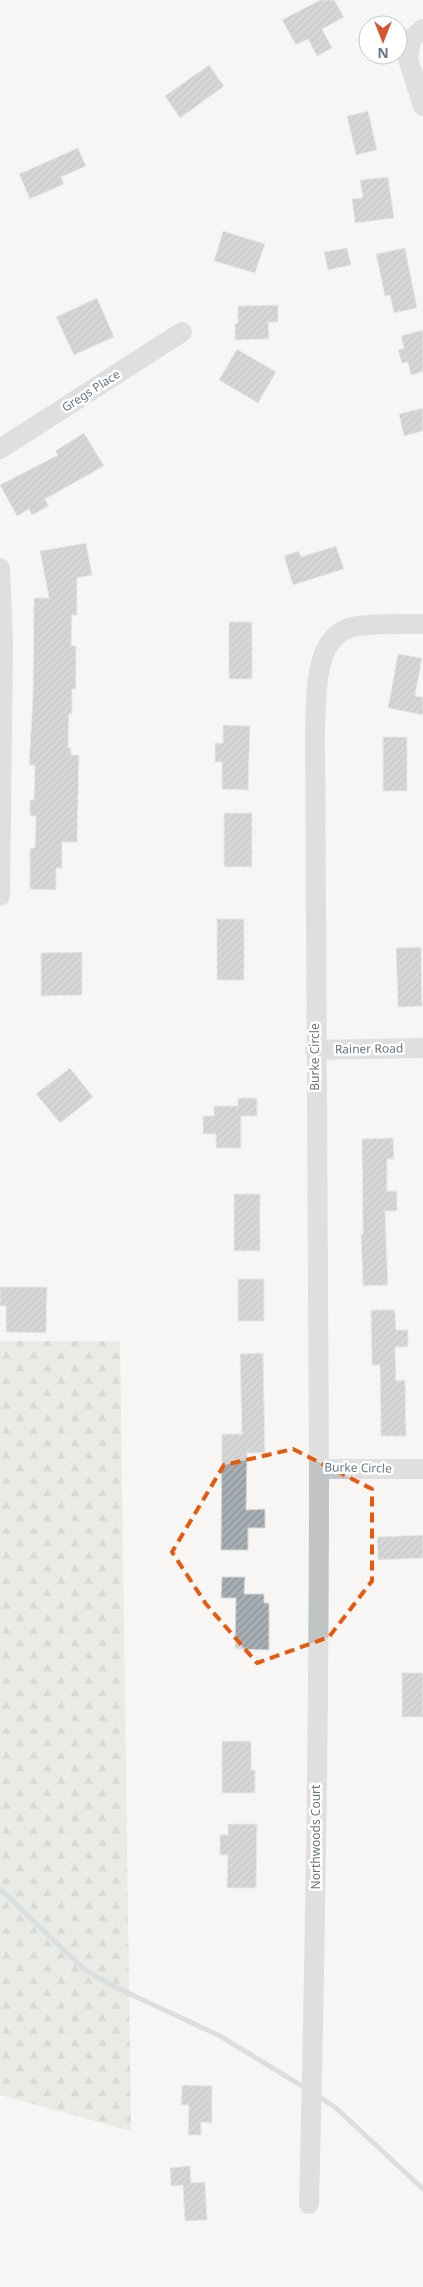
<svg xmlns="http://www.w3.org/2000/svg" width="423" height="2287" font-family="'Noto Sans',sans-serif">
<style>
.forest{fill:url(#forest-firs)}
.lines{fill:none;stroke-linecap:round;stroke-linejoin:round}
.stream{stroke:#b9c4c8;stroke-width:5}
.building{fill:url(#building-hatch);stroke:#d8d8d6}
.minor{stroke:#c0c4c7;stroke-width:20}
.marked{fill:none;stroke:#e8590c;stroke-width:4;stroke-dasharray:10 6;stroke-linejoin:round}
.labels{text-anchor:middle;stroke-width:5;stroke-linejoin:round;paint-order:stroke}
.street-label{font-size:12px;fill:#687783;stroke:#fff}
</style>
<defs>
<pattern id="forest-firs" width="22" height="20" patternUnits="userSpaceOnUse" patternTransform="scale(1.25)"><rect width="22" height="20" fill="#d8ddd5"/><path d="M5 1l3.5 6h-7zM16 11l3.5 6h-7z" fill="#b3b8b2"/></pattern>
<pattern id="building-hatch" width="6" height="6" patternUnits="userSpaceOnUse" patternTransform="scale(1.25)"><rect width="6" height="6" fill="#a8afb4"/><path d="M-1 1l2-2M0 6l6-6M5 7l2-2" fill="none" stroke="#8d9398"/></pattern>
</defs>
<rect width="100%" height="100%" fill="#f7f6f4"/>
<path class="forest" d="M0,1341H120L131,2131L0,2095Z"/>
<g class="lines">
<g class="stream">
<path d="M0,1889L84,1969L109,1984L220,2036L307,2089"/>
<path d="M316,2095L336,2108L423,2189"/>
</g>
</g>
<g class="building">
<path d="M320,0H334L344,17L322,29L332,48L317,56L308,39L296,45L282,20Z"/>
<path d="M209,65L224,86L180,118L165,96Z"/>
<path d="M368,111L377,150L356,155L347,116Z"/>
<path d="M78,148L86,166L61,177L64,184L30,199L19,174Z"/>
<path d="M388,177L394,218L355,223L352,199L363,198L360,180Z"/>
<path d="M223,231L265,244L255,273L214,261Z"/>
<path d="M347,248L351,265L328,270L324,252Z"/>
<path d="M405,248L417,308L394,313L390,295L385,296L376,254Z"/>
<path d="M97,298L114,337L74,355L56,317Z"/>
<path d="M278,305V322H268L269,339L235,340V324L238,323V306Z"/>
<path d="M423,330V372L411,375L408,362L402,363L398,350L404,348L401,336Z"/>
<path d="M237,349L276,372L258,403L219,380Z"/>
<path d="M423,408V431L404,436L399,414Z"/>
<path d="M84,433L104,466L45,499L49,506L32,515L29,509L17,516L0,485L58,455L55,451Z"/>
<path d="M86,543L92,575L77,578V615H72L71,646H76V689H72V714H69L68,748H71V755H79L77,842H62V868H56V890L30,889V848H35L36,816H30V800H34L35,765H29L33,696L34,598H49L40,551Z"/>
<path d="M336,546L344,569L293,585L284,556L299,551L301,557Z"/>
<rect x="229" y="622" width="23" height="57"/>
<path d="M398,654L422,658L415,696L423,697V715L388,708Z"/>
<path d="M223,725L250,726L248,790L222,789V762H215V743H223Z"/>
<rect x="383" y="737" width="24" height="54"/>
<rect x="224" y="813" width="28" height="54"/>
<rect x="217" y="919" width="27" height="61"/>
<path d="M421,947L422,1006L398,1007L396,948Z"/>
<path d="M82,952V995L41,996V953Z"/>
<path d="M70,1068L93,1097L60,1123L36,1094Z"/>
<path d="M238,1098H257V1116H241V1148H216V1134H203V1116H214V1106H238Z"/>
<path d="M393,1138L394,1159H387V1191H397V1211H385L388,1285L363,1286L361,1234H363L362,1139Z"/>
<rect x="234" y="1194" width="26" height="57"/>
<rect x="238" y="1279" width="26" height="42"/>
<path d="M0,1287H47L46,1333L6,1332V1306H0Z"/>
<path d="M371,1310H395L396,1330H408V1347H395L396,1381L405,1380L406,1436H381L380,1365H372Z"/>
<path d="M263,1353L265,1453H247L246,1510L265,1509V1528H248V1550H221L222,1434H242L240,1354Z"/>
<path d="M423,1535V1558L378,1560L377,1537Z"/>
<path d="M222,1577H245L244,1594H264V1603H269V1650L235,1649L236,1598H221Z"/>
<rect x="402" y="1673" width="21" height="44"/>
<path d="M222,1741H251V1770H255V1793H222Z"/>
<path d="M228,1824H257L256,1888H227L228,1855H220V1835H228Z"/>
<path d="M182,2085L212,2086V2123L201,2122V2135H188L189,2105H181Z"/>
<path d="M190,2166L191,2183L205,2182L207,2220L185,2221L183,2185L171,2186L170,2168Z"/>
</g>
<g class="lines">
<g class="minor">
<path d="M423,29L411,39L408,59L423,106"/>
<path d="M0,449L182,332"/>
<path d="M0,568L3,643L0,896"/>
<path d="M315,1050L423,1048"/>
<path d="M319,1469H423"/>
<path d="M309,2204C315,1959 319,1715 319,1470C319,1223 315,976 315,729C317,695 312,632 358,626C379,623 401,624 423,624"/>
</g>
</g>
<path d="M0 0H423V2287H0ZM293,1449L372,1489V1581L329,1637L257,1663L206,1604L172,1552L224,1465Z" fill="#f7f6f4" fill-opacity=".55" fill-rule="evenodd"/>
<path class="marked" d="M293,1449L372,1489V1581L329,1637L257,1663L206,1604L172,1552L224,1465Z"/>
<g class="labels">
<g class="street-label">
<text transform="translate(91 391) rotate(-33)" y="4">Gregs Place</text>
<text transform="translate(369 1049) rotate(-1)" y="4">Rainer Road</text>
<text transform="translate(315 1057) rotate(-90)" y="4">Burke Circle</text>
<text transform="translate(358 1468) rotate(1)" y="4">Burke Circle</text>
<text transform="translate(316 1837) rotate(-90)" y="4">Northwoods Court</text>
</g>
</g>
<g transform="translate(383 40) rotate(180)"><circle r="24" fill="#ffffff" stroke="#c3c9cd"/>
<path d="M0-4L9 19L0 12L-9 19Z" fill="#d75533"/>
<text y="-8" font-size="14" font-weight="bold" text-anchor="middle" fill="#687783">N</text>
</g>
</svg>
